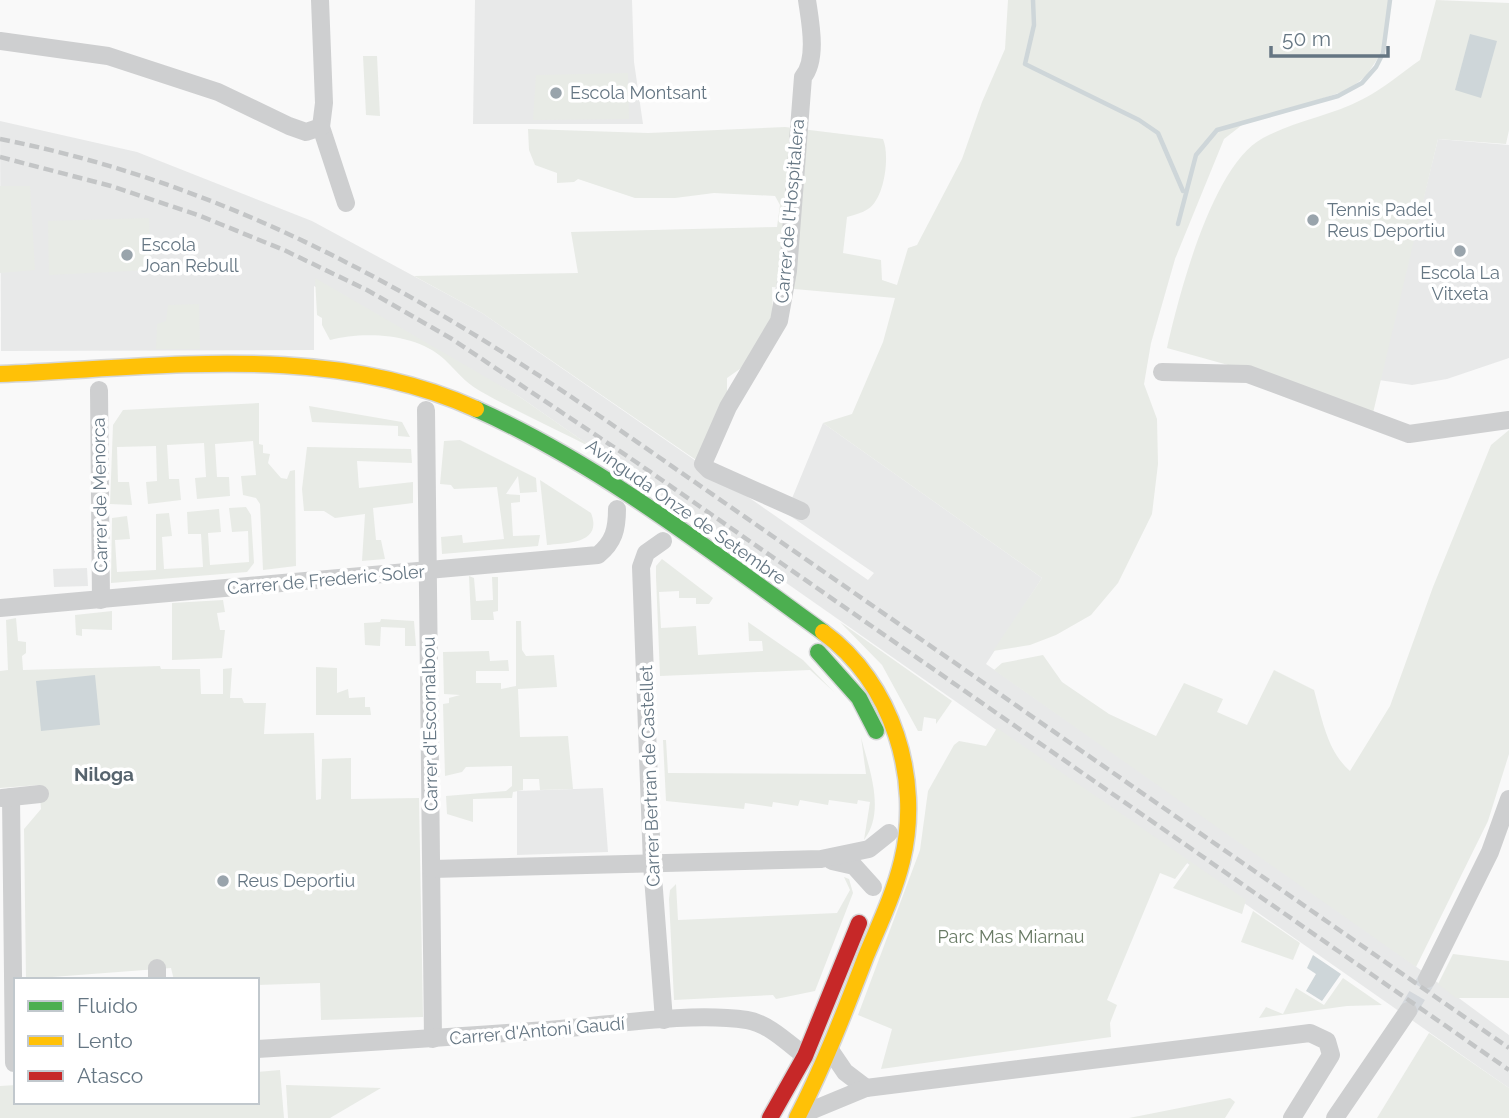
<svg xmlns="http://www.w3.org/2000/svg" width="1509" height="1118" font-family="Raleway,sans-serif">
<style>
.built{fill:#e8e9e9}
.green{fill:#e8ebe6}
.water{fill:#ced6d9}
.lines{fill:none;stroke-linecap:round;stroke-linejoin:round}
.stream{stroke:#ced6d9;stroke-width:4.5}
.street-tunnel{stroke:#d4d8dc;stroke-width:18;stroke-dasharray:18 9;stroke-linecap:butt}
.fast-casing{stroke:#d5d6d7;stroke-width:19}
.slow-casing{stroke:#d5d6d7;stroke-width:19}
.jam-casing{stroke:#d5d6d7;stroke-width:19}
.street{stroke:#cecfd0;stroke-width:18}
.fast{stroke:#4caf50;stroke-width:16}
.slow{stroke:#ffc107;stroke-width:16}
.jam{stroke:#c62828;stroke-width:16}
.rail{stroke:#c3c5c6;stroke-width:4.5;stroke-dasharray:10 5;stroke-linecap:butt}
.poi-dot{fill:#99a4ac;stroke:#fff;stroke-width:2.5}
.labels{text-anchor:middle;stroke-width:7;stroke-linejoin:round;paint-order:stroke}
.poi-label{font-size:18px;fill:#657683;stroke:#fff;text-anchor:start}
.street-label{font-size:18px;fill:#657683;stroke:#fff}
.park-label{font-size:18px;fill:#687a64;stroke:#fff}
.neighbourhood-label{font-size:19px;font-weight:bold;fill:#57646e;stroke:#fff}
</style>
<rect width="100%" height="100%" fill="#f9f9f9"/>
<g class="built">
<path d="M475,0H632L634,62L643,124H473Z"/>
<path d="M0,121L137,152L312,221L482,313L868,580L874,573L786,513L823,423L1042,578L986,664L1365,929L1509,1035V1088L520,397L314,286V350L1,351Z"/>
<path d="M1438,139L1509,145V358L1447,379L1412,385L1379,380Z"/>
<path d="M87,568L88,586L54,587L53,569Z"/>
<path d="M603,788L608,852L517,855V791Z"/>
</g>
<g class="green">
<path d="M1008,0H1389L1386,33L1380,55L1366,76L1348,90L1242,125L1224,139L1175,259L1151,343L1144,384L1157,419L1158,464L1152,514L1118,583L1091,615L1056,635L1030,645L993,651L1042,578L823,423L852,414L883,342L895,298L772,287L773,315L747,364L727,378V400L699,462L482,313L414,276L578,273L571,232L777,227L780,205L775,196L714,193L675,198H635L578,179L574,182L557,183V173L535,165L529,150L528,129L648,133L785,127L883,139C890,155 885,198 868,209C862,213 854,215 847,217L843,253L881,260L882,280L897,285L908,248L917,245L962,159L982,102L1005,49Z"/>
<path d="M1436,0L1509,3V130L1506,144L1438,139L1373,413L1293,383L1167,348C1179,295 1212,165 1263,138C1294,121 1331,116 1363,99C1383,89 1401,73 1420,60Z"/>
<path d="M363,56H377L380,116L366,115Z"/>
<path d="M628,73L629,119L533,120L536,75Z"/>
<path d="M0,186H30L35,270L0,273Z"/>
<path d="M149,218L151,270L49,275L48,221Z"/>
<path d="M315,278L520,397L596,450C558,430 517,412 480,391C463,381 457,371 444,359C417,333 363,331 330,340L322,325V318L317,315Z"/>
<path d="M199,304L200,349H156L157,324L166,321L168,305Z"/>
<path d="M259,403V444L263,445V453L270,454L268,463L281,478L287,479L290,471L295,470L296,566L263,570L260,504L256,498L243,495L241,476L256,475L253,441L215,444L217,477H229L230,496L197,499L195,478L206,477L204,443L167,445L169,479H179L181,500L148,504L146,482L157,481L156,446L117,447L118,482H129L132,505L110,504L113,425L123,410Z"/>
<path d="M309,406L402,422L410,437L398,436V426L312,422Z"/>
<path d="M1509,430V754L1488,821L1416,967L994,670L1002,663L1043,655L1062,682L1109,714L1156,736L1184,683L1223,699L1217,712L1247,725L1274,670L1314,690C1322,718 1327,751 1350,771L1390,706L1433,587L1491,445Z"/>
<path d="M460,440L536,478L537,492L520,493L518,476L506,494L520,495V502L511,503L513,536L540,535L538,546L442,554L441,537L462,535L463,543L504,539L497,487L454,489L451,485L440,484L444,441Z"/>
<path d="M307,447L411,449L412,463L357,461L359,488L413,482V503L373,508L376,540H381L385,559L362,561L365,514L335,518L324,511H304L302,489Z"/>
<path d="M540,480L591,513C603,544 567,543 547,545Z"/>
<path d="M246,507L251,515L254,563L247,572L111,583L112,518L127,516L130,539L115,540L117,572L156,570V514L169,513L172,536L162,537L164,569L203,567L201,534H188L187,512L219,509L221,532L208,533L210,565L249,562L248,531L232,532L229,508Z"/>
<path d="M662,559L713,598L709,604H696V598H679V591L659,592L661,628L696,626L698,655L763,651L762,641H749L748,622L803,660L834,692L810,670L660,676L656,577V566Z"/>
<path d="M469,576L474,578L476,601L493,600L492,577H498V611L493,612L494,620H471Z"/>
<path d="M223,600L225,612L217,613L220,630H225L222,658L172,660V603Z"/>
<path d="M112,611V630L82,629V636L76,635L75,615Z"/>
<path d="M16,618L18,641L26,642V653L22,656L23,670L160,666L161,669H200L201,694H223V669L232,668L230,698H242L244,703H266L264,734L314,733L316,800L321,799L322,759L351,758V799L419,798L423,1017L321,1020L320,983L257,985V980H174L171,968L26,979L24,829L41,809L39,785L0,788V671L8,670L6,620Z"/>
<path d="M381,619L414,621L416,646H405V628L381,627L380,646L365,645L364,623L380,622Z"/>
<path d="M516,621H521L522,650L526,656L554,655L557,687L518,689L520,737L568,736L573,789L540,790L539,779H523V790L513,792L512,798L473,799V822L447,814L446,796L506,791L512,786V766L466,767L462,772L445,776L443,704L449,703V698L460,695L444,694L443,652L489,651L490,661L508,660L509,671H476V683H501V689L516,686Z"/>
<path d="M840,622L952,701L936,724V719L924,717L922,731H918L882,665Z"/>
<path d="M316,667L337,668V693L348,689L349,698L365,697V707H370L371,715H316Z"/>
<path d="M997,728L1246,900L1242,914L1173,888L1190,864L1188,862L1175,879L1160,873L1107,1000L1117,1005L1110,1023L1111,1037L881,1069L892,1029L858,1015L920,850L928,791L954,745L959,741L986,746Z"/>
<path d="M861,737C869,769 886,811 864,840L870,802L858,800L857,804L829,800L828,805L800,800L798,806L773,802L772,807L745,803L744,809L666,801L663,740H666L668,773L866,774Z"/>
<path d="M844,877L849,879L853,893L815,991L776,999L773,995L674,1000L669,899L670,890L676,884L678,920L837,913L850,890Z"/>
<path d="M1253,911L1300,943L1293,960L1241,942Z"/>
<path d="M1453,954L1509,961V998H1456L1438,984Z"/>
<path d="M1343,978L1382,1005L1347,1006L1259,1018L1266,1007L1283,1014L1296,988L1324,1005Z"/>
<path d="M1429,1033L1509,1088V1118H1377Z"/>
<path d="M280,1070L284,1118H0V1086L16,1085V1102H257V1072Z"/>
<path d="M286,1085L381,1088L330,1118H288Z"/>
<path d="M1230,1098L1235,1102L1225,1118H1129Z"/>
</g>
<g class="water">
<path d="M1470,34L1497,41L1481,98L1455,90Z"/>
<path d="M95,675L100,725L41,731L36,681Z"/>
<path d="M1313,955L1341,974L1322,1001L1306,991L1316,974L1307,968Z"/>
</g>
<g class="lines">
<g class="stream">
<path d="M1033,0L1034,25L1025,64L1139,120L1158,133L1183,191"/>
<path d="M1178,224L1196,155L1217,130L1338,96L1362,83L1376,67L1383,53L1390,0"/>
</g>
<path class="street-tunnel" d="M1408,1011L1427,979"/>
<g class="fast-casing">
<g id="fast">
<path d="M476,409C601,465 712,552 823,632"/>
<path d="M818,652L859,698L876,731"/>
</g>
</g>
<g class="slow-casing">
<g id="slow">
<path d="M0,374C158,368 327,341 476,409"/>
<path d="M797,1118C824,1065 845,1011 866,956C879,925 894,894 902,861C922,779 893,683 823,632"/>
</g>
</g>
<g class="jam-casing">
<path id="jam" d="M770,1118L805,1056L859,923"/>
</g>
<g class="street">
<path d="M320,0L324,103L321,127L346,203"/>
<path d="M0,41L108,56L218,92L289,126L306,132L321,127"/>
<path d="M1162,372L1248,374L1409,434L1509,420"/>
<path d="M99,390L101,600"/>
<path d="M426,410L433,1039"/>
<path d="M801,511L709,470L703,464L728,407L779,321L788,271L803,77C818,59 810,21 807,0"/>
<path d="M663,541L646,553L641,567L652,864L664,1020"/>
<path d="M0,608L598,555C614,542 617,529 617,509"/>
<path d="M11,797L14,1063"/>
<path d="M2,798L40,794"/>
<path d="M832,861L854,866L873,887"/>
<path d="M432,869L821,859L869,849L889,833"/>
<path d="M157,968V980"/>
<path d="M1427,979L1490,852L1509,799"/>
<path d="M257,1049C358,1043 459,1037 560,1029C618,1024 691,1012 747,1020C768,1023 789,1044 805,1056"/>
<path d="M830,1050L845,1072L866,1088"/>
<path d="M798,1116L866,1088L1310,1033L1327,1041L1331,1055L1292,1118"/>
<path d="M1335,1118L1408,1011"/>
</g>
<use href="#fast" class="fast"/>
<use href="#slow" class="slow"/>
<use href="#jam" class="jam"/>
<g class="rail">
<path d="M0,139C228,184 415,290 604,419L1509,1048"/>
<path d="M0,157L111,186L198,215L284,250L367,290L452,339L636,462L1509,1070"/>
</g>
</g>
<g class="poi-dot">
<circle cx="556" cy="93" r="7"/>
<circle cx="1313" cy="220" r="7"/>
<circle cx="1460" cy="251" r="7"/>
<circle cx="127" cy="255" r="7"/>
<circle cx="223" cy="881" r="7"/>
</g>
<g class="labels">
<g class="poi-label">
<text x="570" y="99">Escola Montsant</text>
<text x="1327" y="216">Tennis Padel<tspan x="1327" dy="21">Reus Deportiu</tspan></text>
<text x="141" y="251">Escola<tspan x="141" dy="21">Joan Rebull</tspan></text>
<text x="1460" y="279" text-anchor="middle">Escola La<tspan x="1460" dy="21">Vitxeta</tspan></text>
<text x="237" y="887">Reus Deportiu</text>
</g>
<g class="street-label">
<text transform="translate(790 211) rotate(-85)" y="6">Carrer de l'Hospitalera</text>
<text transform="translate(100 495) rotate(-91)" y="6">Carrer de Menorca</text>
<text transform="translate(686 512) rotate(35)" y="6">Avinguda Onze de Setembre</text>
<text transform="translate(326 580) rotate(-5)" y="6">Carrer de Frederic Soler</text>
<text transform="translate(430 724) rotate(-91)" y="6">Carrer d'Escornalbou</text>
<text transform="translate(650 776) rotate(-92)" y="6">Carrer Bertran de Castellet</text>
<text transform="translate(537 1031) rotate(-5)" y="6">Carrer d'Antoni Gaudí</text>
</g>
<g class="park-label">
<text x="1011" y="943">Parc Mas Miarnau</text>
</g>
<g class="neighbourhood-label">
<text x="104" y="781">Niloga</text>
</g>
</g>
<rect x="14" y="978" width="245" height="126" fill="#ffffff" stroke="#c1c8cd" stroke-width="2"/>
<rect x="28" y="1001" width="35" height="10" fill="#4caf50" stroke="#c1c8cd" stroke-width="2"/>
<text x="77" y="1013" font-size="21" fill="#657683">Fluido</text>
<rect x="28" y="1036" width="35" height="10" fill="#ffc107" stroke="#c1c8cd" stroke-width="2"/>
<text x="77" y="1048" font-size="21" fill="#657683">Lento</text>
<rect x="28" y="1071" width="35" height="10" fill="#c62828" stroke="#c1c8cd" stroke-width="2"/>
<text x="77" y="1083" font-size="21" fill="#657683">Atasco</text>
<path d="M1271 46v10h117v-10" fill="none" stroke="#657683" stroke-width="3.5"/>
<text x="1282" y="46" font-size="21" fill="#657683" stroke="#ffffff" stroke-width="5" paint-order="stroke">50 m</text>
</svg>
